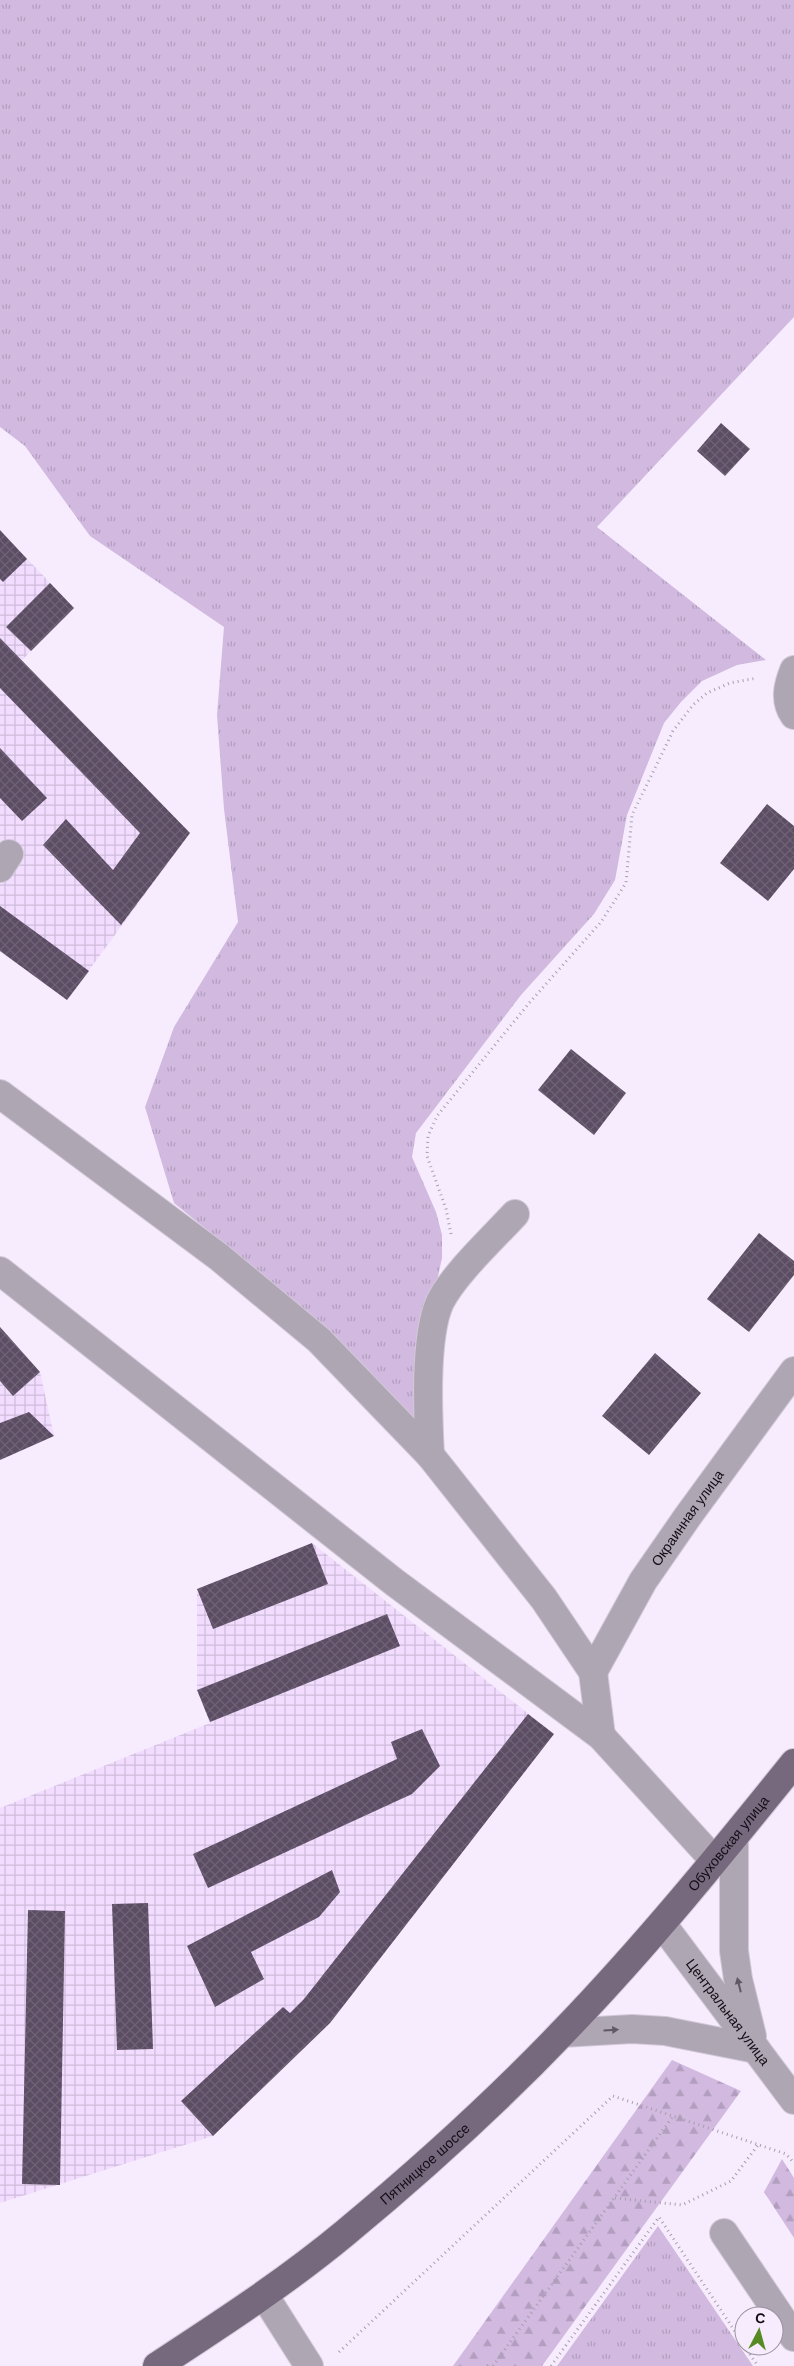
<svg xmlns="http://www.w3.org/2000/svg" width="794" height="2366" font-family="Helvetica,sans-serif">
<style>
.industrial{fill:url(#industrial-grid)}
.grass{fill:url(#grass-tufts)}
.forest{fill:url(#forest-firs)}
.building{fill:url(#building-cross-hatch)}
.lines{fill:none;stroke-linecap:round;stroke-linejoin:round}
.minor-casing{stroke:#d2c8d8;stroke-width:30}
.major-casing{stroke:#d2c8d8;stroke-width:30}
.path{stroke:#a89fad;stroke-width:3;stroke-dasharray:1 4;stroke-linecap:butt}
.minor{stroke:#aea6b3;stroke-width:28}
.major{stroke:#76697e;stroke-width:28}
.oneway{fill:#605964}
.labels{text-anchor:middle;stroke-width:5;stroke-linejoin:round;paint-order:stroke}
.street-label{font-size:14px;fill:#120c15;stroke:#f7ecfd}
</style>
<defs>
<pattern id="industrial-grid" width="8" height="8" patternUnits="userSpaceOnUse" patternTransform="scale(1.25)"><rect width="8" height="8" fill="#f2dcff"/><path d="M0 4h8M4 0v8" fill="none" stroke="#cebcda"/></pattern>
<pattern id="grass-tufts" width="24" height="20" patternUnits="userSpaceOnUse" patternTransform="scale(1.25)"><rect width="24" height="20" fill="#d1b9df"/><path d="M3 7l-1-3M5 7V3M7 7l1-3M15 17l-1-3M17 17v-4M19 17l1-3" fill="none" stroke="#b29ebe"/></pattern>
<pattern id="forest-firs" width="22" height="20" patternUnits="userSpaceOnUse" patternTransform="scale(1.25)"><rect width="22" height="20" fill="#d1b9df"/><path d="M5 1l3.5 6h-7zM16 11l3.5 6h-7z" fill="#b29ebe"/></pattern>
<pattern id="building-cross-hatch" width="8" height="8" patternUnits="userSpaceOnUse" patternTransform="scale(1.25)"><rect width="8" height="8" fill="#5c4d64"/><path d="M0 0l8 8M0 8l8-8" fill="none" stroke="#6e6275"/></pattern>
</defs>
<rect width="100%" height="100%" fill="#f7ecfd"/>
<g class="industrial">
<path d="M0,530L74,608L21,661L190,833L67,1000L0,951Z"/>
<path d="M0,1327L40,1372L54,1436L0,1460Z"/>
<path d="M312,1543L554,1734L330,2023L213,2136L0,2203V1808L210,1723L197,1690V1589Z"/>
</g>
<g class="grass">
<path d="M0,0H794V317L597,527L766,660L737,665L702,681L681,702L664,723L627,815L615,880L594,914L521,995L416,1133L412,1157L436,1212L442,1235V1258L426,1332L421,1428L325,1326L174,1203L145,1107L174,1027L238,922L224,809L217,715L224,627L90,536L25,446L0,427Z"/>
<path d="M658,2226L753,2366H557Z"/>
</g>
<g class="forest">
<path d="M672,2060L741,2091L542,2366H453Z"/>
<path d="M782,2159L794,2178V2238L764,2192Z"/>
</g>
<g class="building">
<path d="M721,423L750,449L725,476L697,451Z"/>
<path d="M0,530L27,559L3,582L0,579Z"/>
<path d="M50,583L74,608L31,651L6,627Z"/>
<path d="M0,638L190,833L121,925L43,845L66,819L113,870L140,833L0,688Z"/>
<path d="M0,748L47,798L22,821L0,798Z"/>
<path d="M767,804L794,826V869L768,901L720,863Z"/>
<path d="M0,906L89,971L67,1000L0,951Z"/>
<path d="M571,1049L626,1093L594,1135L538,1090Z"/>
<path d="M759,1233L794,1261V1275L749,1332L707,1299Z"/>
<path d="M0,1327L40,1372L13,1396L0,1381Z"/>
<path d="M655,1353L701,1393L649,1455L602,1416Z"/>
<path d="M29,1412L54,1436L0,1460V1423Z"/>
<path d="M312,1543L328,1584L213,1629L197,1589Z"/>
<path d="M387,1614L400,1646L210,1722L197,1690Z"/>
<path d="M528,1714L554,1734L330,2023L213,2136L181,2101L283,2007L290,2013L304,1999Z"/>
<path d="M422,1729L440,1766L412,1794L208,1888L193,1854L397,1759L391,1742Z"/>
<path d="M332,1870L340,1892L319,1917L251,1952L264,1979L215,2007L187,1946Z"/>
<path d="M148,1903L153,2049L117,2050L112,1904Z"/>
<path d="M28,1910L65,1911L60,2185L22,2184Z"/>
</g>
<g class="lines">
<g class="minor-casing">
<g id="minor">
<path d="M794,670C788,685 784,700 794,715"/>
<path d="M0,868L9,854"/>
<path d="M0,1094L219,1257L319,1340L430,1455L544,1599L593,1672L601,1736"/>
<path d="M0,1271L394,1582L601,1736L714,1860"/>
<path d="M430,1455C428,1417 424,1337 440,1302C454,1274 493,1238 515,1214"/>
<path id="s1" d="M593,1672L643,1581L688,1516L794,1371"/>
<path d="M734,1838V1951L738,1979L752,2036"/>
<path id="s2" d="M662,1924L794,2100"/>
<path d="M562,2033L632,2029L665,2031L756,2049"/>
<path d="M724,2233L794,2337"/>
<path d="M264,2295L309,2366"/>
</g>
</g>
<g class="major-casing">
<g id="major">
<path id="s3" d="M157,2366C221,2324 286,2282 345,2233C421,2170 495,2103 563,2032C645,1947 720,1855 794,1763"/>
</g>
</g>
<g class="path">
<path d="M451,1234L446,1209L427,1156L428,1136L437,1116L530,1002L601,922L626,883L632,815L673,731L693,705L707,693L730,683L757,678"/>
<path d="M615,2198L682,2205L731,2181L758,2145"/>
<path d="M744,2346L758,2366"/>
<path d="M339,2352L613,2096L786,2154L794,2163"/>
<path d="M493,2366L673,2116"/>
<path d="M551,2366L659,2217L744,2345"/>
</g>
<use href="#minor" class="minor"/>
<use href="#major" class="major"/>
</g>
<defs><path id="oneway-solid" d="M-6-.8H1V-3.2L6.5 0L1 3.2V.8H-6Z" transform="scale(1.25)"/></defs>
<g class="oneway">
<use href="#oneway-solid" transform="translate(739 1985) rotate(-104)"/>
<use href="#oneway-solid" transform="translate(611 2030) rotate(-3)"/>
</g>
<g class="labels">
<g class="street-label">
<text dy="5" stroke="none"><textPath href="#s1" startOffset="181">Окраинная улица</textPath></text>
<text dy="5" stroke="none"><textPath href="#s3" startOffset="778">Обуховская улица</textPath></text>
<text dy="5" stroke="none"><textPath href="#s2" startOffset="110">Центральная улица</textPath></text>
<text dy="5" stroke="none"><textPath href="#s3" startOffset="336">Пятницкое шоссе</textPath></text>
</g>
</g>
<g transform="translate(759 2331) rotate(6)"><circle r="24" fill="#f7ecfd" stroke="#9b92a0"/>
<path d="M0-4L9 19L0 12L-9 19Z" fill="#568a23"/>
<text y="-8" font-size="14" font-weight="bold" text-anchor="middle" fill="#120c15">С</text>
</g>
</svg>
